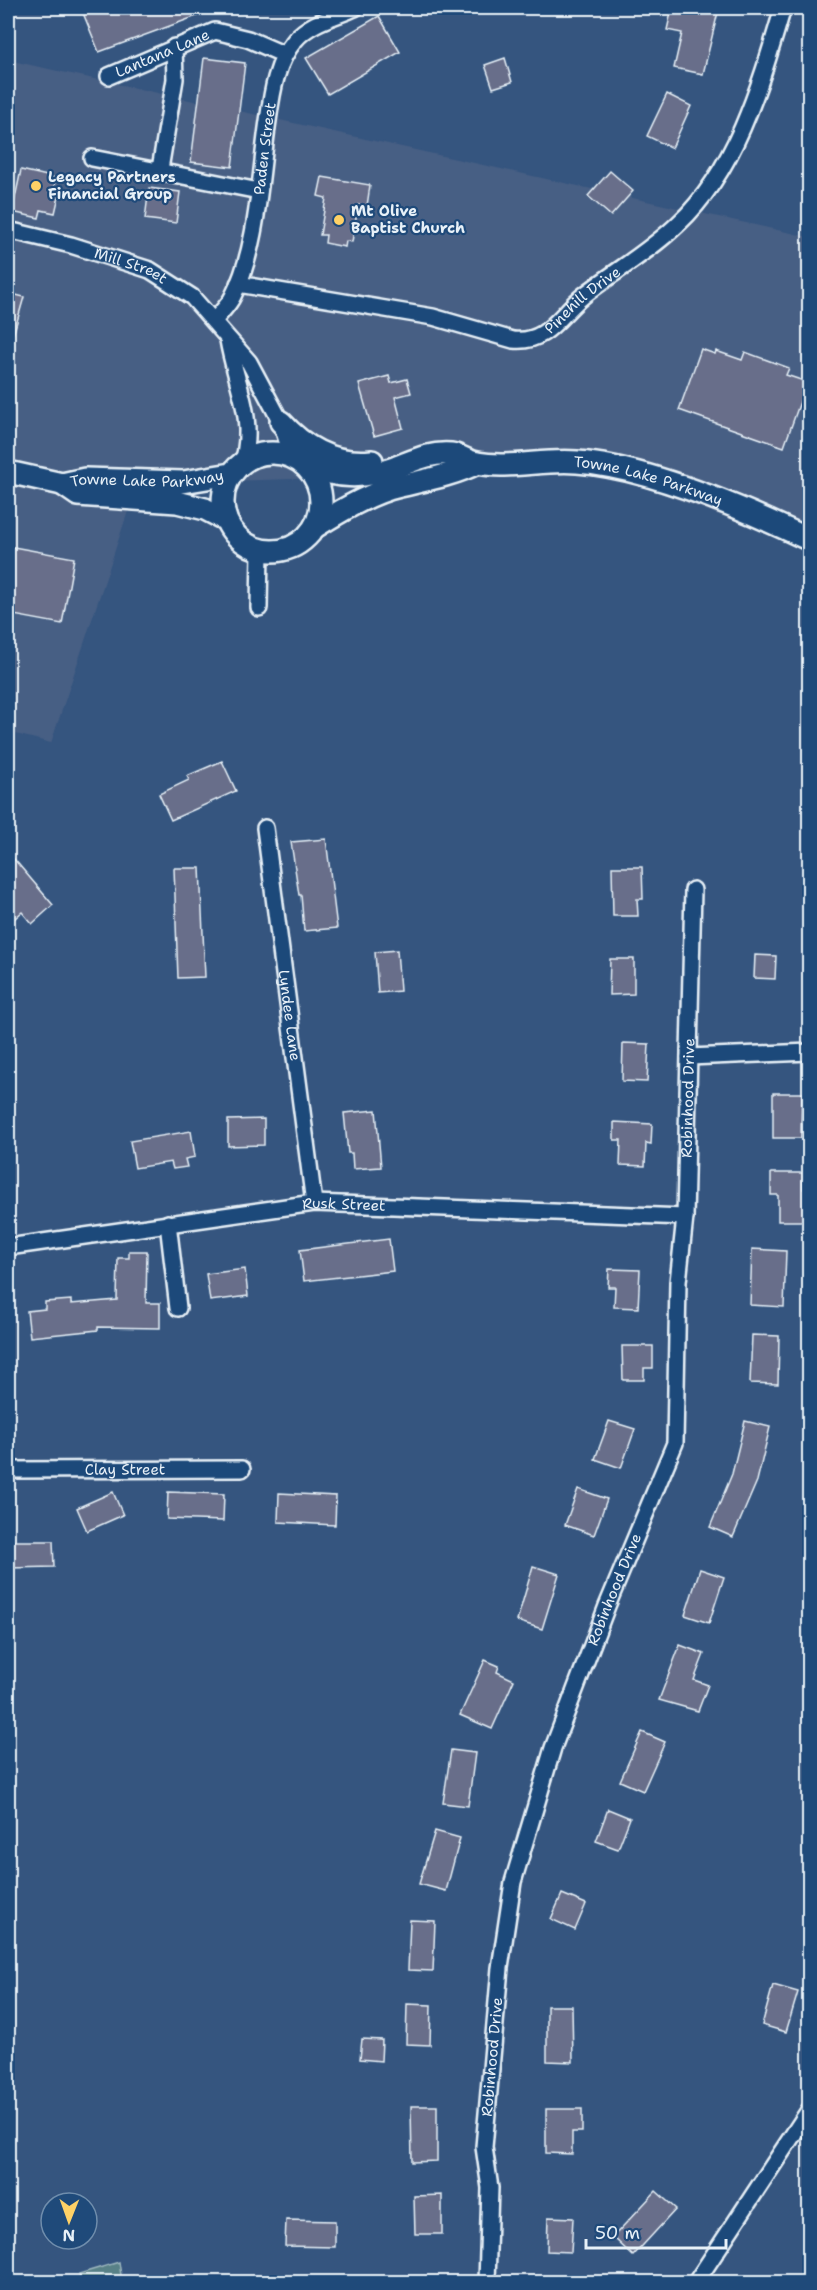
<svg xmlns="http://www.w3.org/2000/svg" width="817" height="2290" font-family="'Shantell Sans',sans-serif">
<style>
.built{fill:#475f84}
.green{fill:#598187;stroke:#a0b9c0;stroke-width:1.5}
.building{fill:#676e8a;stroke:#e8f1f8;stroke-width:1.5}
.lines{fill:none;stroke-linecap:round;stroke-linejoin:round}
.minor-casing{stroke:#e8f1f8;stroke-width:20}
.secondary-casing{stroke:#e8f1f8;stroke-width:26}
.minor{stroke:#1f4a7a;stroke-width:15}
.secondary{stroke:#1f4a7a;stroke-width:21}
.poi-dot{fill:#ffd166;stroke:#1f4a7a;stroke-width:2}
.labels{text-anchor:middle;stroke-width:4.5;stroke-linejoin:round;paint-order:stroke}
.street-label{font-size:15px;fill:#e8f1f8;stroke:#1f4a7a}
.poi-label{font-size:15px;font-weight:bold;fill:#e8f1f8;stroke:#1f4a7a;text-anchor:start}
</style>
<rect width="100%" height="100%" fill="#35557f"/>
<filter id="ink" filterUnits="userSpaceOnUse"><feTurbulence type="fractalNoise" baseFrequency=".0167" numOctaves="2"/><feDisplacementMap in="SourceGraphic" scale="12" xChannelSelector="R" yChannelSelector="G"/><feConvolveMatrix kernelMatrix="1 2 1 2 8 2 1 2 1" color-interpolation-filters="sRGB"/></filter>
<g filter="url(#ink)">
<path class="built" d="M8,60L809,237V549L597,469L137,484L51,743L8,732Z"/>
<path class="green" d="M119,2262L122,2282H81L79,2274Z"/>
<g class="building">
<path d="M81,8H216V9L99,52Z"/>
<path d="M672,8H719L703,74L674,68L682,33L667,30Z"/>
<path d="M379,16L400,52L328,94L306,58Z"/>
<path d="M204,58L245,63L232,167L191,162Z"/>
<path d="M505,58L512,82L493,88L485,65Z"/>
<path d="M667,94L691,106L672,148L647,136Z"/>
<path d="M21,170L56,178L52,195L59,196L55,213L41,210L39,218L12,212Z"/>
<path d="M610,171L633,191L611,216L588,196Z"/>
<path d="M322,177L370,185L367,206L358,205L352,242L346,241L345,247L325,243L326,235H320L326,198L318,196Z"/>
<path d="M149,188L180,192L176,223L145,219Z"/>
<path d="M8,293L24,297L12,339H8Z"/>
<path d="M701,349L715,354L716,351L742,360L745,352L789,368L786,375L807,382L784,447L679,410Z"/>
<path d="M389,376L391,383L407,379L411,393L395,397L403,428L374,436L359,384Z"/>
<path d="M8,546L74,558L62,624L8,614Z"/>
<path d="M222,761L236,791L171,820L159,794L189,780L187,776Z"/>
<path d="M326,839L337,928L304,931L301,895H299L291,842Z"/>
<path d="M8,852L53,905L32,924L22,912L8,924Z"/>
<path d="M612,867H642L643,899H637L638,916H613Z"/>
<path d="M174,868H200L205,977L178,978Z"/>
<path d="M397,950L400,991L378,993L375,952Z"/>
<path d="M755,955L776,956L775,979L754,978Z"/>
<path d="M610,959H634V994L609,995Z"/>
<path d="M623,1043L649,1044L647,1082L622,1081Z"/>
<path d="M773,1093H802L801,1138H773Z"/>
<path d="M376,1110L381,1167L353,1169L352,1153H348L344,1113Z"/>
<path d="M264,1119V1145L228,1146V1120Z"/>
<path d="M614,1122L652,1124L651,1144L646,1143L645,1166L620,1165L621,1140H614Z"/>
<path d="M191,1131L195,1157L185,1159L187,1167L173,1169L171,1162L135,1168L130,1141Z"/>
<path d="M771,1173H803V1189H810V1204H804V1221H778V1195H771Z"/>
<path d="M389,1239L393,1271L304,1281L300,1250Z"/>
<path d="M752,1249L786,1251L784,1307L750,1305Z"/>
<path d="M129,1251H147L146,1303H160V1328L98,1327V1330L30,1337L27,1311L45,1309V1302L71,1300V1304L117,1300L118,1258H129Z"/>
<path d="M245,1269L248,1296L210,1301L206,1274Z"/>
<path d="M609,1269L640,1270L638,1308L614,1307L615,1287H608Z"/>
<path d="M752,1335L779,1336L778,1384L750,1383Z"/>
<path d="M622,1346H653V1368H644V1380H623Z"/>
<path d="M609,1421L635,1429L621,1468L595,1459Z"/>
<path d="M745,1421L770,1427L757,1481L733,1537L710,1527L732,1474Z"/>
<path d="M578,1489L607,1499L594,1535L565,1525Z"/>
<path d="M113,1492L123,1515L87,1531L77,1508Z"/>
<path d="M168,1492L224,1494L223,1521L167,1519Z"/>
<path d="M279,1493L336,1496L335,1525L278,1522Z"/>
<path d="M8,1541H53L54,1567L8,1568Z"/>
<path d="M533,1566L559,1574L542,1629L517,1621Z"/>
<path d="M700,1569L724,1577L709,1623L685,1615Z"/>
<path d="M680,1645L704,1654L694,1680L708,1685L698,1711L659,1700Z"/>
<path d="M485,1660L499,1666L497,1672L514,1680L492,1729L460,1715Z"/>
<path d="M642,1732L665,1742L643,1791L620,1781Z"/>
<path d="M451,1750L475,1753L468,1806L443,1803Z"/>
<path d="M608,1809L630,1818L618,1849L596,1841Z"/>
<path d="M435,1831L460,1838L446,1891L419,1884Z"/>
<path d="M562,1894L586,1904L575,1930L551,1919Z"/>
<path d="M410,1920L435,1921L433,1971L408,1970Z"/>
<path d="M773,1985L798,1992L786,2032L762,2025Z"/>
<path d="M407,2004L431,2005L430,2045L406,2044Z"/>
<path d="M547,2006H572L573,2062L547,2061Z"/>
<path d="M362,2039L382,2040L381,2061L360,2059Z"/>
<path d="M411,2106H437V2161L412,2162Z"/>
<path d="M546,2109H582V2132H572V2154L546,2153Z"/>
<path d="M656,2191L676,2209L633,2256L613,2237Z"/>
<path d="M442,2195V2234H415L414,2196Z"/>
<path d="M548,2217L573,2218L571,2252L547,2251Z"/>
<path d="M286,2220L335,2221V2247L285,2246Z"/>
</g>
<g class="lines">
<g class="minor-casing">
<g id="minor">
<path id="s1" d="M109,76L215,31L248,39L285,55"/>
<path d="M92,158L259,191"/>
<path d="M160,169L175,79L174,47"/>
<path id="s2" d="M8,230L71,245L150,270L192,297L249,362L281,422L292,457"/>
<path id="s3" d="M238,284L433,317L513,340C547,344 560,314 583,296C615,271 649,252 678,224C737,169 761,82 783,8"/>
<path id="s4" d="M214,321C220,313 229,305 233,296C258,248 260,174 268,121C272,93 276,62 295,40C310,22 335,17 355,8"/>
<path d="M228,340C235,382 256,419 243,462"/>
<path d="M259,608L260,550"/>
<path id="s5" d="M265,828L314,1203"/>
<path d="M689,1057L810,1052"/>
<path d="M168,1223L178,1308"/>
<path id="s6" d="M8,1247L314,1203L685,1217"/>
<path id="s7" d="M8,1470L242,1469"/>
<path id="s8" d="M487,2282L490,2188L484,2147L500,1968L513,1882L553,1748L607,1606L675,1443L678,1282L685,1217L693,890"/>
<path d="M696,2282L810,2109"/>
</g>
</g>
<g class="secondary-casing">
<g id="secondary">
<path d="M281,422C305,449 335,465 372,461"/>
<circle cx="272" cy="502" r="49"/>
<path id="s9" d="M306,466C337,477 361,480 394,468C413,461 430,452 451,454C460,455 468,462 477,463C509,469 544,459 577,462C647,467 745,509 810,540"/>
<path id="s10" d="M8,472L62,484L85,479L183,482L231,474"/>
<path d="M62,484L78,495L177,502L205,509L226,520"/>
<path d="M315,527C337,513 363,497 389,489C418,481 449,477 477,463"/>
</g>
</g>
<use href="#minor" class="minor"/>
<use href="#secondary" class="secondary"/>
</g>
</g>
<g class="poi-dot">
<circle cx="36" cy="186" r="6"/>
<circle cx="339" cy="220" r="6"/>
</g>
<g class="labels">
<g class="street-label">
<text dy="5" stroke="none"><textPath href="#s1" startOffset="58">Lantana Lane</textPath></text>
<text dy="5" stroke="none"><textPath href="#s4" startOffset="183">Paden Street</textPath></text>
<text dy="5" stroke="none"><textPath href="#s2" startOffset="128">Mill Street</textPath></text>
<text dy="5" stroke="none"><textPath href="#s3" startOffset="364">Pinehill Drive</textPath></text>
<text dy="5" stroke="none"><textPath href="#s10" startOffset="141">Towne Lake Parkway</textPath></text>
<text dy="5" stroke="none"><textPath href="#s9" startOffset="351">Towne Lake Parkway</textPath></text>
<text dy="5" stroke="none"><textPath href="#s5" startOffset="189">Lyndee Lane</textPath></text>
<text dy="5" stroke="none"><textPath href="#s8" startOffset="1216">Robinhood Drive</textPath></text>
<text dy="5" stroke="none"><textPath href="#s6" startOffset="339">Rusk Street</textPath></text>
<text dy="5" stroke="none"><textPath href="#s7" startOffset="117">Clay Street</textPath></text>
<text dy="5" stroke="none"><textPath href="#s8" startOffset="712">Robinhood Drive</textPath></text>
<text dy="5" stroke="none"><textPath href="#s8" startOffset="226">Robinhood Drive</textPath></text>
</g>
<g class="poi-label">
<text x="48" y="182">Legacy Partners<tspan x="48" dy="17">Financial Group</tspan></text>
<text x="351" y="216">Mt Olive<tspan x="351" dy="17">Baptist Church</tspan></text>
</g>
</g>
<rect width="817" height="2290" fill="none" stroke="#1f4a7a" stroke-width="30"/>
<rect x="15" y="15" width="787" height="2260" fill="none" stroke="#e8f1f8" stroke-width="2" filter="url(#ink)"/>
<g transform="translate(69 2221) rotate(181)"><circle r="28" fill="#1f4a7a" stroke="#6f8dac" stroke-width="1.5"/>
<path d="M0-4.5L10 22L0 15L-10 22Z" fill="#ffd166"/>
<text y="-9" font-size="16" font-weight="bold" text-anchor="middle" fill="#e8f1f8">N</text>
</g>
<path d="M586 2239v9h140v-9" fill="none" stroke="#e8f1f8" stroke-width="3"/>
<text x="595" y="2239" font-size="18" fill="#e8f1f8" stroke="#1f4a7a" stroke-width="4.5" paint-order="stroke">50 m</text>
</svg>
